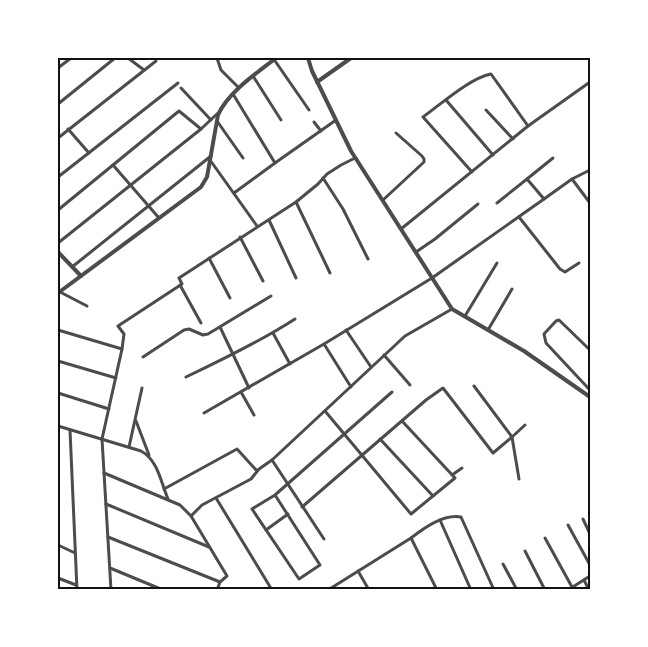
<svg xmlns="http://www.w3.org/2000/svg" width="648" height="647" font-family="Lato,sans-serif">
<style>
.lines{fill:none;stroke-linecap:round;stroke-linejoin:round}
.minor{stroke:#4c4c4c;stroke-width:3}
.tertiary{stroke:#4c4c4c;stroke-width:4}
.neatline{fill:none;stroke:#111;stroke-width:2}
</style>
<rect width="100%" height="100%" fill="#fff"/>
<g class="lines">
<g class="minor">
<path d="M128,58L144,70"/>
<path d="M217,58L221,70L239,88"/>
<path d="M273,58L309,110"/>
<path d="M58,68L71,58"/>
<path d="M253,76L281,120"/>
<path d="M181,88L211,120"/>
<path d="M233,94L275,163"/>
<path d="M446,100L493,155"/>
<path d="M58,104L115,58"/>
<path d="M486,110L513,139"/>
<path d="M217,121L243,158"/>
<path d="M314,122L321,131"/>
<path d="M68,129L89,153"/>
<path d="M58,138L156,61"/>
<path d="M210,160L257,226"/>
<path d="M113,165L159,218"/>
<path d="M472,172L423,117C441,104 470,78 491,74L528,126"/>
<path d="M58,177L178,83"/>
<path d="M323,178L343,209L368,259"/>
<path d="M572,179L590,203"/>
<path d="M234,193L275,163L336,120"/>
<path d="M544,199L527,179L553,158"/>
<path d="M383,200L424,162V159L422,156L396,133"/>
<path d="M296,202L330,273"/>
<path d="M497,203L527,179"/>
<path d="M58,210L179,111L201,129"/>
<path d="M519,217L560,269L565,272L579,263"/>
<path d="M269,220L296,278"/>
<path d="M401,229L528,126L590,82"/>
<path d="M240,237L263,281"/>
<path d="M58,243L201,129L218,113"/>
<path d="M416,252L435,239L478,204"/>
<path d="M209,258L230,298"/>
<path d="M72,267L211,156"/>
<path d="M180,285L201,323"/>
<path d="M60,292L87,306"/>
<path d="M465,316L497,263"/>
<path d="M220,327L249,388"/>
<path d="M58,330L122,349"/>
<path d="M346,330L371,367"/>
<path d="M488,330L512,289"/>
<path d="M273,333L290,364"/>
<path d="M324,344L351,387"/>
<path d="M590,350L559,320L556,321L544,334L546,343L588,388L590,390"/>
<path d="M384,355L410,385"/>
<path d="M143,357L184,330L189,329L203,335L208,334L271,296"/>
<path d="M58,361L116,378"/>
<path d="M186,377C224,359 261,341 295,319"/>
<path d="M241,392L254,415"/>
<path d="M58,393L109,409"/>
<path d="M325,411L411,514L455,478L402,421"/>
<path d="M204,413L324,344L432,278L544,199L572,179L590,170"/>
<path d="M136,421L149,455"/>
<path d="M58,426L141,451C158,460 161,483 168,499"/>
<path d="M70,430L77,590"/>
<path d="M380,439L433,496"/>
<path d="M129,447L142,388"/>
<path d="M272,460L324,539"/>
<path d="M104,473L180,505L191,516L227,576L220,582L108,537"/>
<path d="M452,475L462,468"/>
<path d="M519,479L512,437L525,425"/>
<path d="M164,489L237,449L257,471"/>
<path d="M275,495L320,565L299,579L252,509L275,495L392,392"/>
<path d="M216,498L272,590"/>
<path d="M106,504L209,547"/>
<path d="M302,507L426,400L443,388L493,453L512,437L474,386"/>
<path d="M191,516L202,505L251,479L259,469L272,460L405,336L452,309"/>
<path d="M583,519L590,534"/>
<path d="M440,520L471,590"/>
<path d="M568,525L590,565"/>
<path d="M266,530L288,514"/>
<path d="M411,538L437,590"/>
<path d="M545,538L572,587"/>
<path d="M58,545L75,553"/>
<path d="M525,551L545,590"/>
<path d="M503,564L517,590"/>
<path d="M110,568L163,590"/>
<path d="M358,571L369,590"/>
<path d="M58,578L76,585"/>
<path d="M584,580L589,590"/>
<path d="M111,590L102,439L122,349L124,334L118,326L182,284L179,278L296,202L318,184L327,174L341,165L355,158"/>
<path d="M217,590L220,582"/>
<path d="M328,590L411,538C424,528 443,514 461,517L494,590"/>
<path d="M405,590L407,589"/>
<path d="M568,590L590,576"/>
</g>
<g class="tertiary">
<path d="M308,58L312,71L351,151L452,309L524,351L590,397"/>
<path d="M317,82L351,58"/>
<path d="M58,252L81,276"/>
<path d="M58,293L201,187L207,177L218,115C228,92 257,73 276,58"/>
</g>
</g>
<rect width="648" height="647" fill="none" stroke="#ffffff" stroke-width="118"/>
<rect x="59" y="59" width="530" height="529" class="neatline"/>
</svg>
